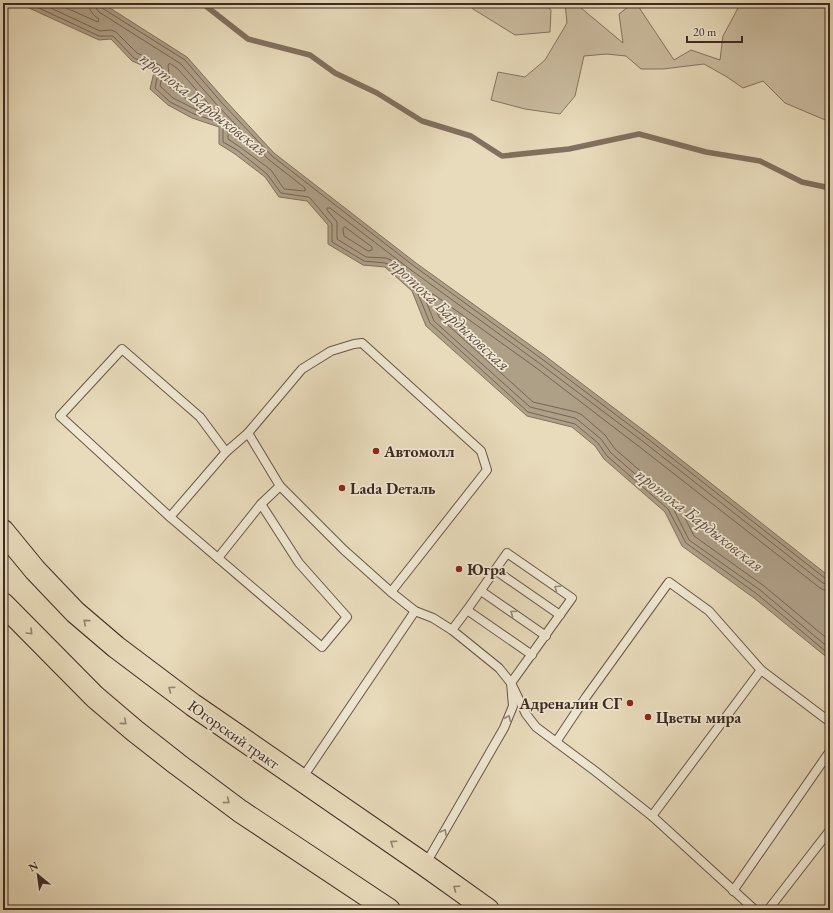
<svg xmlns="http://www.w3.org/2000/svg" width="833" height="913" font-family="'EB Garamond',serif">
<style>
.green{fill:#cbbda1;stroke:#847462}
.water{fill:#ae9f87;stroke:#81705f}
.lines{fill:none;stroke-linecap:round;stroke-linejoin:round}
.shore{stroke:#766455;stroke-width:1}
.stream{stroke:#81705f;stroke-width:5.5}
.lane-casing{stroke:#685649;stroke-width:10}
.primary-casing{stroke:#3e2a23;stroke-width:24}
.lane{stroke:#f0e8d3;stroke-width:8}
.primary{stroke:#e8dbbb;stroke-width:22}
.oneway{stroke:#97897b}
.oneway2{stroke:#93826f}
.poi-dot{fill:#8f2418;stroke:#f0e8d3;stroke-width:1.5}
.labels{text-anchor:middle;stroke-width:3.5;stroke-linejoin:round;paint-order:stroke}
.poi-label{font-size:16px;font-weight:bold;fill:#3e2a23;stroke:#f0e8d3;text-anchor:start}
.street-label{font-size:16px;fill:#3e2a23;stroke:#f0e8d3}
.water-label{font-size:17px;font-style:italic;fill:#604d41;stroke:#f0e8d3}
</style>
<rect width="100%" height="100%" fill="#e8dbbb"/>
<filter id="stains"><feTurbulence type="fractalNoise" baseFrequency=".005" numOctaves="4"/><feColorMatrix values="0 0 0 0 .2 0 0 0 0 .09 0 0 0 0 .02 0 0 0 .5 -.17"/></filter>
<radialGradient id="worn" r=".72"><stop offset=".6" stop-color="#630" stop-opacity="0"/><stop offset="1" stop-color="#630" stop-opacity=".3"/></radialGradient>
<g class="green">
<path d="M467,3H543L551,10L550,32L515,35L473,9Z"/>
<path d="M565,3H575L623,43L619,14L633,3H636L674,60L691,50L720,60L723,36L738,8L736,3H830V122L785,103L763,81L743,88L727,77L704,64L663,69H641L626,56L607,54L584,56L575,96L560,114L525,109L491,100L498,72L525,77L545,60L567,23Z"/>
</g>
<path class="water" d="M17,3H102L187,57L225,100L274,153L416,263L544,355L651,436L830,577V660L754,598L682,546L665,512L604,459L595,446L572,427L527,416L426,326L412,291L385,267L363,265L328,244V225L307,201L279,197L265,177L235,154L219,144V127L192,118L168,105L150,89L154,72L144,66L132,61L111,39L99,40L29,8Z"/>
<g class="lines">
<g class="shore">
<path d="M28,3L99,36H113L134,58L146,63L157,69L158,73L155,88L170,102L194,114L221,123L223,127V142L237,150L267,174L281,193L308,197L310,198L332,224V242L364,261L385,263L388,264L416,289L430,323L528,412L575,424L598,443L607,456L668,509L686,543L757,594L830,655"/>
<path d="M40,3L100,31L111,30L116,32L137,53L148,58L161,66L163,72L160,86L173,98L195,109L224,119L228,125V139L240,147L271,170L284,189L294,190L305,191V188L268,159L218,106L181,64L99,12L96,8L95,3"/>
<path d="M55,3L98,22L99,19C93,15 89,11 89,3"/>
<path d="M100,3V6L102,8L185,60L222,103L272,156L414,266L542,359L648,439L826,579L830,580"/>
<path d="M171,64L178,69L208,103L207,106C195,106 177,93 167,85V83L169,74L168,66L169,64Z"/>
<path d="M345,227L372,247V250L368,251L344,236L343,229Z"/>
<path d="M830,585L826,584L823,583L645,443L539,363L411,270L330,208H327V210L337,222V239L366,257L386,258L391,260L420,286L434,321L530,407L575,418L578,420L601,439L611,453L672,506L689,540L760,590L830,649"/>
<path d="M830,591L824,590L820,588L641,448L535,367L433,294H431L430,296L439,317L533,402L576,412L582,415L605,435L615,449L675,501L678,504L694,536L764,586L830,641"/>
</g>
<path class="stream" d="M202,3L248,39L310,55L335,73L377,93L422,121L471,136L502,156L569,149L639,134L706,152L760,161L802,182L830,188"/>
<g class="lane-casing">
<g id="lane">
<path d="M248,433L280,486L344,550L391,592L415,611L433,618L452,630L499,668L511,683L526,714L536,727L595,771L652,816L755,910"/>
<path d="M226,452L200,417L122,349L60,416L170,517L322,647L347,617L299,563L261,504"/>
<path d="M170,517L226,452L248,433L302,369L331,351L354,344L362,343L481,451L487,470L391,592"/>
<path d="M218,558L261,504L280,486"/>
<path d="M495,570L560,615"/>
<path d="M481,591L546,636"/>
<path d="M467,610L532,655"/>
<path d="M556,742L586,697L669,582L709,611L761,670L830,722"/>
<path d="M301,780L415,611"/>
<path d="M652,816L761,670"/>
<path d="M425,865L504,728L513,706L511,683L572,598L507,553L467,610L452,630"/>
<path d="M733,891L830,751"/>
<path d="M768,910L830,830"/>
</g>
</g>
<g class="primary-casing">
<g id="primary">
<path d="M3,531L35,570L75,612L116,647L193,705L425,865L488,910"/>
<path d="M3,604L95,697L135,731L177,764L240,811L389,910"/>
</g>
</g>
<use href="#lane" class="lane"/>
<use href="#primary" class="primary"/>
</g>
<defs><path id="oneway-chevron" d="M-2-3.5L2.5 0L-2 3.5" fill="none" stroke-width="1.6" stroke-linecap="round" stroke-linejoin="round"/></defs>
<g class="oneway">
<use href="#oneway-chevron" transform="translate(557 588) rotate(-145)"/>
<use href="#oneway-chevron" transform="translate(513 613) rotate(-145)"/>
<use href="#oneway-chevron" transform="translate(508 718) rotate(-67)"/>
<use href="#oneway-chevron" transform="translate(444 832) rotate(-60)"/>
</g>
<g class="oneway2">
<use href="#oneway-chevron" transform="translate(86 622) rotate(-139)"/>
<use href="#oneway-chevron" transform="translate(30 632) rotate(45)"/>
<use href="#oneway-chevron" transform="translate(171 689) rotate(-143)"/>
<use href="#oneway-chevron" transform="translate(124 722) rotate(41)"/>
<use href="#oneway-chevron" transform="translate(227 801) rotate(37)"/>
<use href="#oneway-chevron" transform="translate(393 843) rotate(-146)"/>
<use href="#oneway-chevron" transform="translate(456 888) rotate(-145)"/>
</g>
<g class="poi-dot">
<circle cx="376" cy="451" r="4"/>
<circle cx="342" cy="488" r="4"/>
<circle cx="459" cy="569" r="4"/>
<circle cx="630" cy="703" r="4"/>
<circle cx="648" cy="717" r="4"/>
</g>
<g class="labels">
<g class="poi-label">
<text x="384" y="457">Автомолл</text>
<text x="350" y="494">Lada Dеталь</text>
<text x="467" y="575">Югра</text>
<text x="622" y="709" text-anchor="end">Адреналин СГ</text>
<text x="656" y="723">Цветы мира</text>
</g>
<g class="street-label">
<text transform="translate(234 734) rotate(35)" y="6">Югорский тракт</text>
</g>
<g class="water-label">
<text transform="translate(204 104) rotate(38)" y="6">протока Бардыковская</text>
<text transform="translate(450 314) rotate(43)" y="6">протока Бардыковская</text>
<text transform="translate(700 520) rotate(38)" y="6">протока Бардыковская</text>
</g>
</g>
<rect width="833" height="913" fill="none" stroke="#e8dbbb" stroke-width="16"/>
<rect x="4" y="4" width="825" height="905" fill="none" stroke="#3e2a23" stroke-width="2"/>
<rect x="8" y="8" width="817" height="897" fill="none" stroke="#3e2a23"/>
<g transform="translate(38 875) rotate(331)" stroke="#f0e8d3" stroke-width="3" paint-order="stroke">
<path d="M0-3L7 15L0 10L-7 15Z" fill="#3e2a23"/>
<text y="-6" font-size="11" font-weight="bold" text-anchor="middle" fill="#3e2a23">N</text>
</g>
<path d="M687 36v6h55v-6" fill="none" stroke="#3e2a23" stroke-width="2"/>
<text x="693" y="36" font-size="12" fill="#3e2a23" stroke="#f0e8d3" stroke-width="3" paint-order="stroke">20 m</text>
<rect width="100%" height="100%" filter="url(#stains)"/>
<rect width="100%" height="100%" fill="url(#worn)"/>
</svg>
